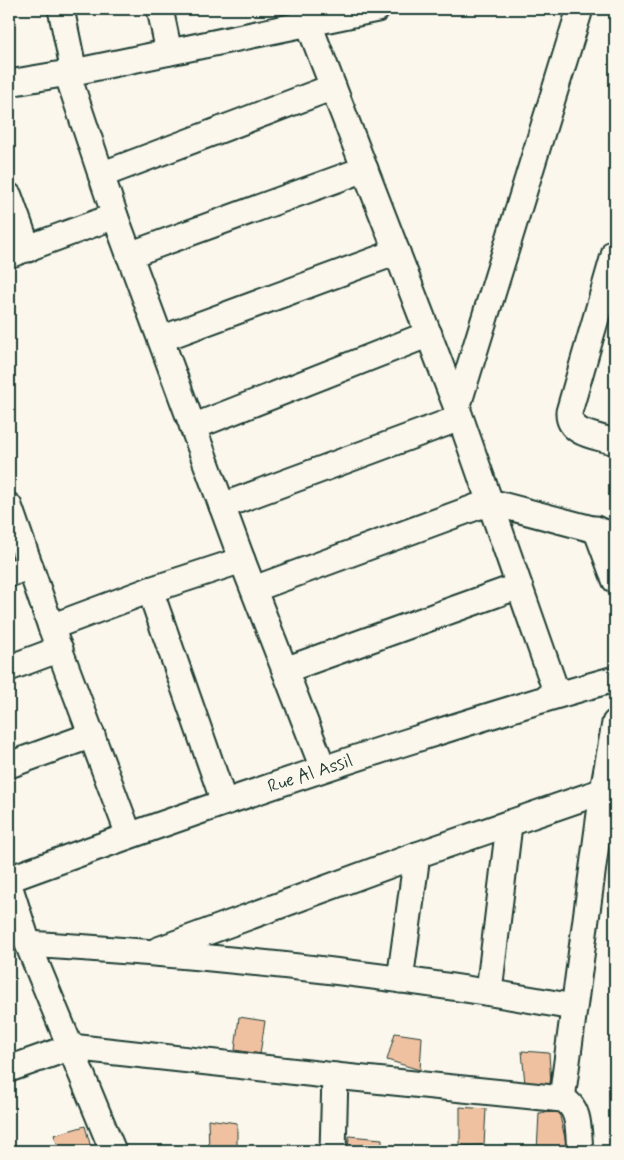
<svg xmlns="http://www.w3.org/2000/svg" width="624" height="1160" font-family="Mynerve,sans-serif">
<style>
.building{fill:#f0c1a0;stroke:#1f3d34}
.lines{fill:none;stroke-linecap:round;stroke-linejoin:round}
.minor-casing{stroke:#1f3d34;stroke-width:29}
.minor{stroke:#fbf7ec;stroke-width:25}
.labels{text-anchor:middle;stroke-width:4.5;stroke-linejoin:round;paint-order:stroke}
.street-label{font-size:18px;fill:#1f3d34;stroke:#fbf7ec}
</style>
<rect width="100%" height="100%" fill="#fbf7ec"/>
<filter id="ink" filterUnits="userSpaceOnUse"><feTurbulence type="fractalNoise" baseFrequency=".02" numOctaves="2"/><feDisplacementMap in="SourceGraphic" scale="10" xChannelSelector="R" yChannelSelector="G"/><feConvolveMatrix kernelMatrix="1 2 1 2 8 2 1 2 1" color-interpolation-filters="sRGB"/></filter>
<g filter="url(#ink)">
<g class="building">
<path d="M239,1017L265,1021L260,1054L235,1050Z"/>
<path d="M395,1033L422,1037L420,1070L387,1060Z"/>
<path d="M522,1051L549,1053L551,1084H525Z"/>
<path d="M460,1107L486,1109L484,1145L460,1146Z"/>
<path d="M559,1112L568,1151H537L539,1113Z"/>
<path d="M208,1119L237,1123V1151H209Z"/>
<path d="M85,1126L92,1151H60L54,1135Z"/>
<path d="M349,1136L382,1139V1151H348Z"/>
</g>
<g class="lines">
<g class="minor-casing">
<g id="minor">
<path d="M61,9L74,72"/>
<path d="M160,9L169,52"/>
<path d="M303,9L457,408L557,694"/>
<path d="M67,73L115,216L242,560L323,768"/>
<path d="M9,83L74,72L377,9"/>
<path d="M101,175L333,87"/>
<path d="M9,196L28,249"/>
<path d="M615,252L569,412C568,435 598,436 615,442"/>
<path d="M9,255L115,216"/>
<path d="M129,255L365,169"/>
<path d="M161,339L397,252"/>
<path d="M457,408L580,9"/>
<path d="M193,427L429,334"/>
<path d="M9,506L51,627L129,835"/>
<path d="M222,506L460,418"/>
<path d="M596,529L615,580"/>
<path d="M9,574L30,566"/>
<path d="M254,589L490,502L615,535"/>
<path d="M150,590L224,802"/>
<path d="M51,627L150,590L242,560"/>
<path d="M9,668L60,649"/>
<path d="M285,670L519,586"/>
<path d="M9,765L92,735"/>
<path d="M9,879C144,830 279,782 416,739C482,718 548,697 615,679"/>
<path d="M9,885L28,944L113,1151"/>
<path d="M28,944C210,955 393,974 573,1007"/>
<path d="M158,950L417,855L603,791"/>
<path d="M400,980L417,855"/>
<path d="M489,991L509,825"/>
<path d="M9,1069L71,1047L335,1076L562,1099C581,1107 578,1133 580,1151"/>
<path d="M562,1099L603,791L615,723"/>
<path d="M333,1151L335,1076"/>
</g>
</g>
<use href="#minor" class="minor"/>
</g>
</g>
<g class="labels">
<g class="street-label">
<text transform="translate(310 773) rotate(-18)" y="6">Rue Al Assil</text>
</g>
</g>
<rect width="624" height="1160" fill="none" stroke="#fbf7ec" stroke-width="30"/>
<rect x="15" y="15" width="594" height="1130" fill="none" stroke="#1f3d34" stroke-width="2" filter="url(#ink)"/>
</svg>
